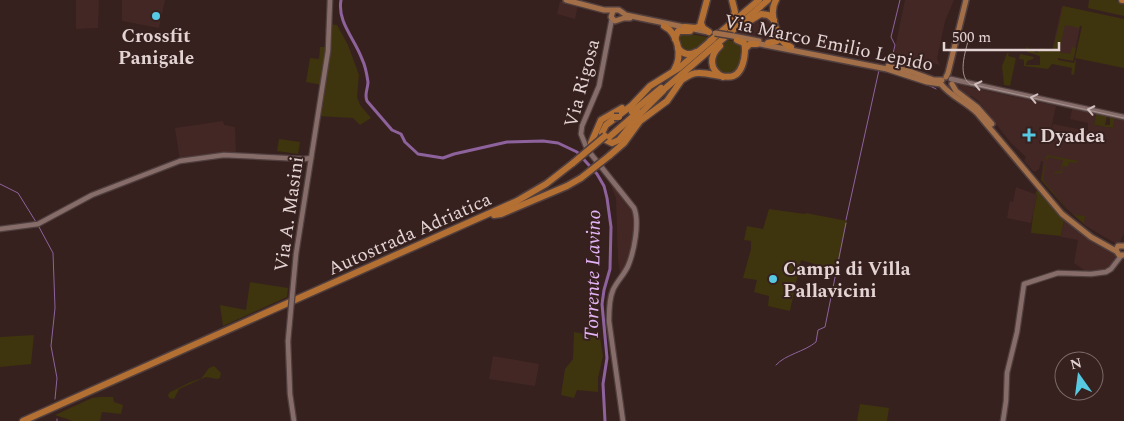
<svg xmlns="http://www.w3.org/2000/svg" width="1124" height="421" font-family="Spectral,serif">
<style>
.built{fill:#432725}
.green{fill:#3e340d}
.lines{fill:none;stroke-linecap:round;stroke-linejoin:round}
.stream{stroke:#8e639d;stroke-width:1}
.river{stroke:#8e639d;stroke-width:3}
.secondary-casing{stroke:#503f3e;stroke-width:7}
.primary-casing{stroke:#503f3e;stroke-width:8}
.highway-casing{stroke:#503f3e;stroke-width:9}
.secondary{stroke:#866d6a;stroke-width:4.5}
.primary{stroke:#a26f49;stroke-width:5}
.highway{stroke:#b47033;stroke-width:6}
.tram{stroke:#a39190;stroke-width:1}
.secondary-bridge-casing{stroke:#503f3e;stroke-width:7;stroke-linecap:butt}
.primary-bridge-casing{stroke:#503f3e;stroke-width:8;stroke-linecap:butt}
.highway-bridge-casing{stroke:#503f3e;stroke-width:9;stroke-linecap:butt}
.secondary-bridge{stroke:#866d6a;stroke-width:4.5}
.primary-bridge{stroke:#a26f49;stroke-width:5}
.highway-bridge{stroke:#b47033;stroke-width:6}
.oneway{stroke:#d0bfbe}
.poi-dot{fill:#57c9e2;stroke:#36211f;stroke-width:2}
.labels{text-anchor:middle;stroke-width:4;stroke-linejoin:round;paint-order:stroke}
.poi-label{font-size:19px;font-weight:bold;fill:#e3d4d3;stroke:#36211f;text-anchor:start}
.street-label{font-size:19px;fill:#e3d4d3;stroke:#36211f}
.water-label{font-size:20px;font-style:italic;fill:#e5b4f7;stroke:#36211f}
</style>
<rect width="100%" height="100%" fill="#36211f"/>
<g class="built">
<path d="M76,0H99L98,28L76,29Z"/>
<path d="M122,0H165L159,28L122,21Z"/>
<path d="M905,0H954L945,21L937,59L940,65L894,53Z"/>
<path d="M560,1L578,5L575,19L557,14Z"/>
<path d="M1062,6L1085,11L1080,26L1073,61L1058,58L1052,50Z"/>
<path d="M762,16L770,19L777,34L776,39L769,41L737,35L757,17Z"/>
<path d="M960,83L968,87L1056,106L1048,142H1049L1053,124L1088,131V123L1070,119L1072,109L1094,113L1096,116L1094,125L1113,128L1115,117L1124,119V233L1120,242L1115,243L1101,235L1086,226L1067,209L1041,180L1043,161H1041L1039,169L1035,172L1033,171L1024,161L1026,157L1011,143L979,102L972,96H968L957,86V84Z"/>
<path d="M223,121L224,125L235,127L236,156L180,161L175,128Z"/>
<path d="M609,181L619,189L634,209L637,222L631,266L621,279L618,260L616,198Z"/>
<path d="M1016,187L1037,195L1031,223L1007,218L1010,201L1013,202Z"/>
<path d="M1062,216L1080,232L1115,252V258L1110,267L1104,271L1087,272L1074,263L1078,240L1061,237L1064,220Z"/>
<path d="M493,356L539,364L535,386L489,379Z"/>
</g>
<g class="green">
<path d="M1089,0H1115L1124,2V16L1088,8Z"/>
<path d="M1063,6L1124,19V68L1075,58L1082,26H1079V28L1065,25L1059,52L1070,54L1072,47L1076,48L1073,61L1058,58V60L1074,63L1075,60H1076L1074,75L1071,74L1072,68L1052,64L1048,69L1024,66V60L1019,59L1020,54L1034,57L1033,59L1027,61L1026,65H1040V56L1027,52L1026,47L1037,53L1041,48L1053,50Z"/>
<path d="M330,24L337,25L348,45L359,75L357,97L360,105L371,118L360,125L353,118L316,116L322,85L306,82L310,58L319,59L320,47H326Z"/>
<path d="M680,32L712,38L691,53L680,48L677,34Z"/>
<path d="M728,40L743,44L741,66L734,74L723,75L714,65L717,51Z"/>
<path d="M1007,53H1009L1008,56L1016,58L1010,86L1004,85L1002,66Z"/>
<path d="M1096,114L1107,116L1105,125H1110V116L1115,117L1113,128L1094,125Z"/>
<path d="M279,139L300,142L298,154L277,151Z"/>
<path d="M1047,155L1078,161L1077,163L1069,162L1068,167L1063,166L1062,173H1057L1054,175L1055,172L1061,171L1063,160L1049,157L1046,161L1043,180L1069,211L1075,215L1085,216L1084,224L1067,209L1041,180Z"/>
<path d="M1038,189L1053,208L1062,216L1064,220L1061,236L1031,233L1033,215L1037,195L1035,194Z"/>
<path d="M769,209L805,214L806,213L847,221L837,271L801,260L790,311L768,306L769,296L754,292L757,280L743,278L751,249V241L744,240L747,226L763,229Z"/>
<path d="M250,282L288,288L287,297L223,326L220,305L246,310Z"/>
<path d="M574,332L600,337L603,356L598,378V392L577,390L574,398L561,395L565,369L573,359Z"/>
<path d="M34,335L31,364L0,367V337Z"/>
<path d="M214,366L221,373L220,378L217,379L206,377L179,389L174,399L169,398L168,395L170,392C180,388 191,380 201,379L209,368Z"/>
<path d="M99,397H113L114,402L123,405L121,414L102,412L100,421H73L55,415L92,398Z"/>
<path d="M860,404L889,408L887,421H857Z"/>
</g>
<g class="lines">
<g class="stream">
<path d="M892,58L895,45L891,37L900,0"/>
<path d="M926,84L936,89"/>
<path d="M0,184L18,193L36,222"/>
<path d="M846,220L879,70"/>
<path d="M39,227L53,253L55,308L51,346L57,378L55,399"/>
<path d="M776,365C786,354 804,352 816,342L818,330L825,327L846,223"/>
<path d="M57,421V419"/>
</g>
<path class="river" d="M341,0C337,22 355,39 362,59C365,65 367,75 368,82C368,89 364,94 367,101L392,130L401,134L405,142L418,154L443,158L454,154L507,142L543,141L558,143L577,152L597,174L604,186L607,198L611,227L610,269L604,290L602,304L607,358L603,384L605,421"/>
<g class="secondary-casing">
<g id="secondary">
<path d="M612,18L599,86L582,126L581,134L587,149L634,208C640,222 634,252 628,266C624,275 617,281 613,290C609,299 609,311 609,321L623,421"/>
<path d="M951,79L1124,117"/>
<path d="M0,229L38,224L92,195L180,161L224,155L304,159L311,158"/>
<path d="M296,254L328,51L330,0"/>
<path d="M288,341L290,394L294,421"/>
<path d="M1003,421L1006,401L1007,373L1017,332L1024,284L1058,273L1091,274L1106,272L1111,269L1121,256"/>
</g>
</g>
<g class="primary-casing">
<g id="primary">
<path d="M566,0L604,10H619L626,15L708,32"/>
<path d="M613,11L611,17L615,21L624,18H630"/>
<path d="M733,36L759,41"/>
<path d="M755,43L887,69L927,82L941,84"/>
<path d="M888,66L912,72L934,80H942"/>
<path d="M946,77L948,73L966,0"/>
<path d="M941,84C950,96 966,102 977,113L1062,214L1091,237L1116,251"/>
<path d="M952,84L956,91L977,107L992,124"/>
<path d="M1124,246H1118L1116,250L1119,255H1124"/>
</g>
</g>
<g class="highway-casing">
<g id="highway">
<path d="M776,0C768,13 777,42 791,47"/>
<path d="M1122,0H1124"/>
<path d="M731,21L735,12L732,0"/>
<path d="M748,22L761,14L768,15L774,20"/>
<path d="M701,23L703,28L709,32"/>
<path d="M664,26C678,33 683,56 674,70"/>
<path d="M685,27L696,28L700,26L707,0"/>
<path d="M675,39L678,31H690"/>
<path d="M710,41L759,0"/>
<path d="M768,43L777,41L779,35"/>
<path d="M720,46C709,56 709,70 723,77"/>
<path d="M678,48C682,54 689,56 696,52"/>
<path d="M746,48L750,44H757"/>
<path d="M683,79C688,76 692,73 698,73C718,72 738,89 744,59C745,53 746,49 744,43L737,40"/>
<path d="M663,91L640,114L619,140L612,143L604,139L602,133L606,125L631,106L650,86L679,68L713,39"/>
<path d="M661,92L768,0"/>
<path d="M632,112L661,88"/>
<path d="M607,139L638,112"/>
<path d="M591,143L601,120L622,108"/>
<path d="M609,156L624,143L640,121L667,101L685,75"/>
<path d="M494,215L501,214L567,186L581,178"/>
<path d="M23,421L517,201L546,184L573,163"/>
</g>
</g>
<use href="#secondary" class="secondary"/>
<use href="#primary" class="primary"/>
<use href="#highway" class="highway"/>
<path class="tram" d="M970,33C967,48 956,74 970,84L1124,118"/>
<g class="secondary-bridge-casing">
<path id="secondary-bridge" d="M288,341L296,254"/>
</g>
<g class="primary-bridge-casing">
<path id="primary-bridge" d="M715,33L733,36"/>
</g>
<g class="highway-bridge-casing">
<g id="highway-bridge">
<path d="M614,117H619"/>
<path d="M573,163L605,136"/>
<path d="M581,178L609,156"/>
</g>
</g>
<use href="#secondary-bridge" class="secondary-bridge"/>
<use href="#primary-bridge" class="primary-bridge"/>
<use href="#highway-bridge" class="highway-bridge"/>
</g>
<defs><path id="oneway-chevron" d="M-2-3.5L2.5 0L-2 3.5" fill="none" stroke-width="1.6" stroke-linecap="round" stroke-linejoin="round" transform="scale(1.25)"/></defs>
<g class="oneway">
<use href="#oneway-chevron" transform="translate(978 85) rotate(-167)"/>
<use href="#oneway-chevron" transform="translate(1034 98) rotate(-167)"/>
<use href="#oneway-chevron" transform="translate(1091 110) rotate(-168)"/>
</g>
<g class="poi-dot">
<circle cx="156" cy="16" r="5"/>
<path d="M1026.5 127.5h5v5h5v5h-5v5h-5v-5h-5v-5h5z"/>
<circle cx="773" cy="279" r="5"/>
</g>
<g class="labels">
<g class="poi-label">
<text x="156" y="42" text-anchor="middle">Crossfit<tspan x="156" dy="22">Panigale</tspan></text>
<text x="1040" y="142">Dyadea</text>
<text x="783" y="275">Campi di Villa<tspan x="783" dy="22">Pallavicini</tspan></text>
</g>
<g class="street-label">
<text transform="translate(829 42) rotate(12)" y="7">Via Marco Emilio Lepido</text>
<text transform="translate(581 83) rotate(-75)" y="7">Via Rigosa</text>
<text transform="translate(288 214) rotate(-82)" y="7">Via A. Masini</text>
<text transform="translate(409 233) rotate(-24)" y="7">Autostrada Adriatica</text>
</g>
<g class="water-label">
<text transform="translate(592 275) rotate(-89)" y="7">Torrente Lavino</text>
</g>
</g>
<g transform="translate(1079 376) rotate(346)"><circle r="24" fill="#36211f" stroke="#7b6967"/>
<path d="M0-4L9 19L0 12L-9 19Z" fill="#57c9e2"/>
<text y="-8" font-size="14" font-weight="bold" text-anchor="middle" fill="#e3d4d3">N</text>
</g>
<path d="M944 42v8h115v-8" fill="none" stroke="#e3d4d3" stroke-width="2.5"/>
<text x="952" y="42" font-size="15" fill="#e3d4d3" stroke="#36211f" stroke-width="4" paint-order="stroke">500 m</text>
</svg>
